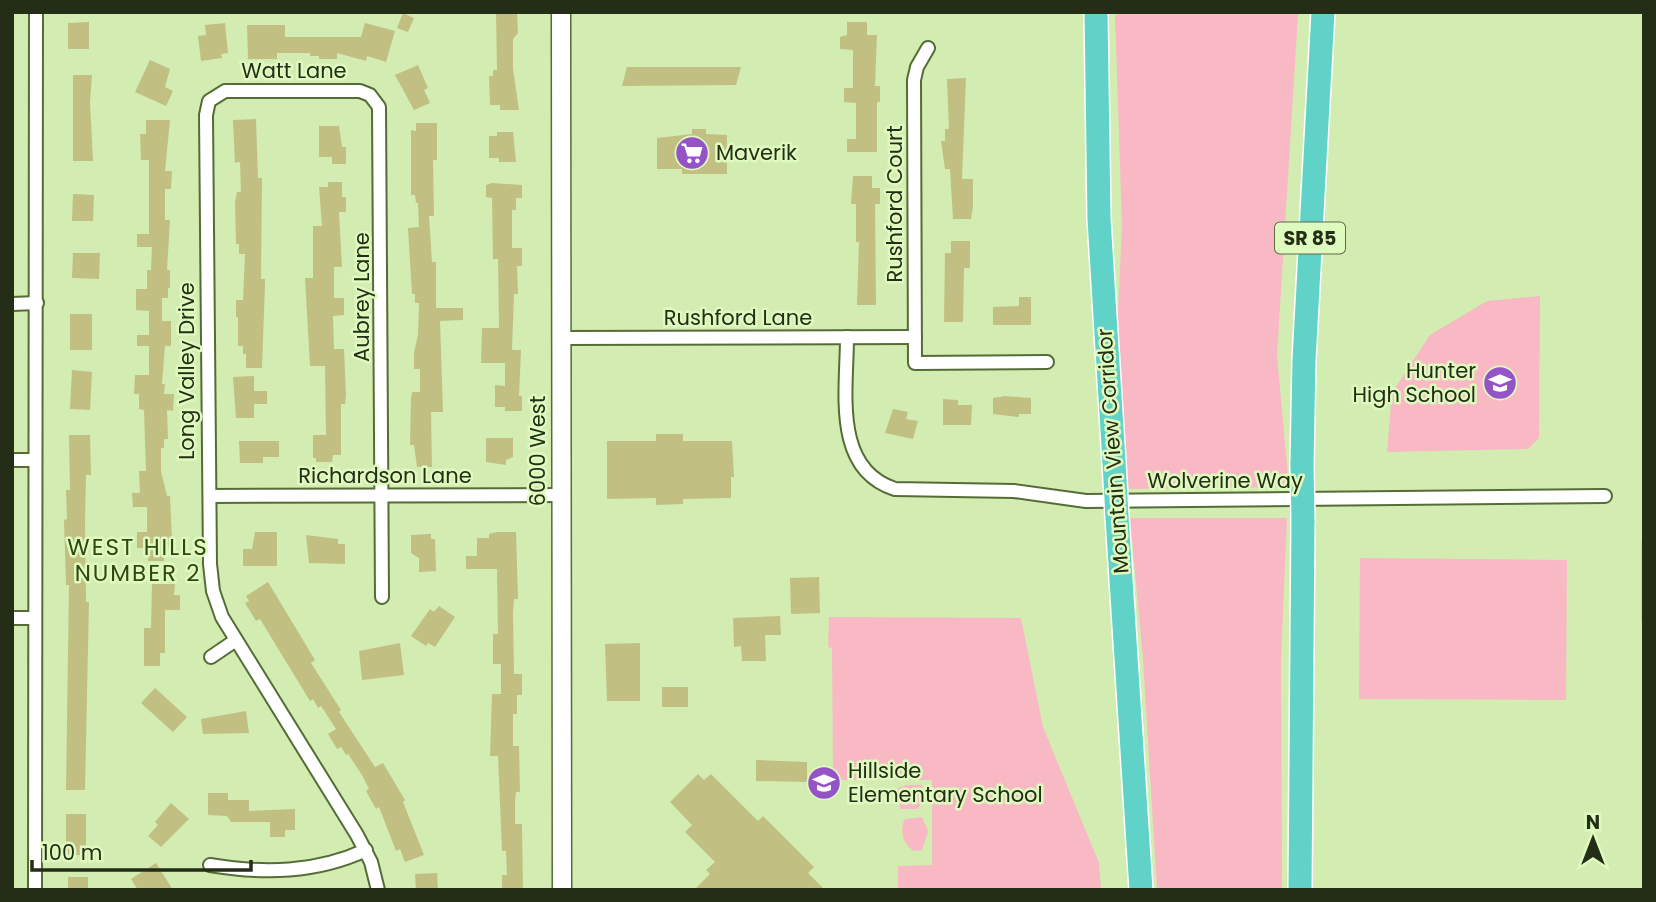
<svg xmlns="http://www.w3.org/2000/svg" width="1656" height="902" font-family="Poppins,sans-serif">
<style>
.green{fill:#f8b9c4}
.building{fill:#c1c082}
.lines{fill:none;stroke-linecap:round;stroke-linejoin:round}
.street-casing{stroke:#566c37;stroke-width:16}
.secondary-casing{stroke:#566c37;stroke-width:21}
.highway-casing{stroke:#fff;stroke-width:26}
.street{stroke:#fff;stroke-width:12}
.secondary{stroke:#fff;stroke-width:18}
.highway{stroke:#61d2c8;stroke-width:23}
.highway-bridge-casing{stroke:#fff;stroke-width:26;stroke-linecap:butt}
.highway-bridge{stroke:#61d2c8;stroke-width:23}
.labels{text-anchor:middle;stroke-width:5;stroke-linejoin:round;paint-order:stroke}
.shield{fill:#dffabe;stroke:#5c6a48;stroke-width:2}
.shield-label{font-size:19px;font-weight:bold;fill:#242d16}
.street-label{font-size:21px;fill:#242d16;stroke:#dffabe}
.poi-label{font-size:21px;fill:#242d16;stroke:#dffabe;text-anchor:start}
.neighbourhood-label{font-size:23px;letter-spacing:2px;fill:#32460f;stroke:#dffabe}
</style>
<rect width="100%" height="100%" fill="#d2ecb2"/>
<g class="green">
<path d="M1128,12L1298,14L1277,356L1289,487L1127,489L1117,336L1122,226L1115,15Z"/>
<path d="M1540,296L1539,438L1528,449L1387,452L1392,393L1430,335L1487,301Z"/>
<path d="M1130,518H1287L1281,660L1282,890H1157L1143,659Z"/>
<rect x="1641" y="541" width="3" height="80"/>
<path d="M1360,558L1567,560L1566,700L1359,699Z"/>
<path d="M829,617L1021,618L1043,727L1099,863L1101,890H898V866L932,865V780H838V776H833L832,648L828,647Z"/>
<path d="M906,785H922L925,800L917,809H900L898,788Z"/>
<path d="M922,817L928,831L922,850L914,851C903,845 899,830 905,819Z"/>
</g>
<g class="building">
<path d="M403,13L414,18L408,32L397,28Z"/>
<path d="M496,14H517L518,33L513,39V69L519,110H500V105H490L489,76H493V70H497Z"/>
<path d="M89,22V49H68V23Z"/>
<path d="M847,22H867V35H877L875,86H880V102H877V152H847V139H856V103L844,102V88H853V50L840,49V37L847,35Z"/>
<path d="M225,23L228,53L221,54L222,58L201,61L198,36L206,35L205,25Z"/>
<path d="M365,23L395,31L386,62L367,56L366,61L337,53V59H319V56H310V53H277V59H248L247,25H285V37H361Z"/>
<path d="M150,60L170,69L165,87L173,91L166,106L135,92Z"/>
<path d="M418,65L428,88L424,90L430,103L414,110L395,75Z"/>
<path d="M627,67H741L736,85L622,86Z"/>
<path d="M73,75H92L90,102L93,161H73Z"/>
<path d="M966,78L962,179H973V206L971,219H953L950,169H945L941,141H945V129H949L947,79Z"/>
<path d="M256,119L258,178H262L261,279H265V285L262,368H246V354H243V346H238V317H236V300H243L245,254H239V244H236L235,202L237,192H241L240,162L235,163L233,120Z"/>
<path d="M146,120H170L165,171H172L171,189H165V220H170L167,270H170V288H168V298H162V321H171V346H165L162,384H165L164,394H174L173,411L167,410L168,439H164V448H161V471L167,496H170L172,539H169V548H164V561H148V548H137V532H147V507H133L132,493H140L139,471H146L144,410L139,409V394H134L135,375H149V346H137V335H149V311L136,310V289H147V270H151L152,247H137V234H149V160H141L140,134H146Z"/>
<path d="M416,123H437V160H433L434,216H429L432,262H436V308H463V320L440,321L443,412H431L432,467H417L414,445H410L411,398L412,392H420V369H414V353L418,335L419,303H415V294H412L408,228L419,227L418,203H416L415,195H411V130L416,131Z"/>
<path d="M319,126H339L342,147H346V164H332V157H319Z"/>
<path d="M692,129H706V134L727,135V174H682V169H657V138L692,134Z"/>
<path d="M497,132H513L516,162H499V158H489V136H497Z"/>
<path d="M853,176H872V188H880V204H875L876,305H857L859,242H856V204H851Z"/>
<path d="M328,182H342V197H346V212H339L342,267H334V298H344V315L333,316L334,349H344L346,395L345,404H341V455H333L332,462H316V458H313V435H326L325,366H310L305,278H313V226H322L319,187H328Z"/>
<path d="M492,183L522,185V198H516V210H512V248H522V266H517L518,294H514L512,350H521L519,396H522V411H505V407H495V385L505,386V363H481L482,328H499L498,259H493L492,198L486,197V185Z"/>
<path d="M73,194L94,195L93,221H72Z"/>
<path d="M951,241H970V268H964L963,322H944L945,253H951Z"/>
<path d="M73,253H100L99,279L72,278Z"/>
<path d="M1019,297H1031V325H993V307L1019,306Z"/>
<rect x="70" y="314" width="22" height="36"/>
<path d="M72,370L92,372L90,410L70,409Z"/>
<path d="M254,376V391H267V404H254V418H236L233,377Z"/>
<path d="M1005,396L1031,398V414H1019V417L993,414V398Z"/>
<path d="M943,399L958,400V405H972L971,425H943Z"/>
<path d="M893,409L908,412L906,419L918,421L913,439L885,433Z"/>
<path d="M656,434H683V441H732L734,477H731V498L683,499V504L656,505V498L607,499V441H656Z"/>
<path d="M69,435H90L91,475H86L85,521L86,602H89L85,790H66L69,585H66L64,520L67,519L66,490H70Z"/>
<path d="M486,438H513V457L506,460V465L486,462Z"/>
<path d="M239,441H279V457H263V463H240Z"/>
<path d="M255,532H277V566H243V549H252Z"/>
<path d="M497,532H516L518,599H514L513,613L514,674H522V695H517V714H513V746H519L520,792H516L515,801V824H522L523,890H502V875H507L506,851H502L498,756H490L492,694H501V664H493V634H498L497,569H466V556H477V538H489V534Z"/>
<path d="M431,534V539H435L436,571L419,572V558L411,553V535Z"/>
<path d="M306,535L338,539V544H345V564L309,563Z"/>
<path d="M819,577L820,613L791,614L790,578Z"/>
<path d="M268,582L315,660L311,663L341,710L339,712L375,767L383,763L405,800L403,802L424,855L405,862L400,849L396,851L379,807L376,809L366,791L369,789L362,775L348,754L346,755L341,747L337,749L328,734L336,729L321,706L318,708L313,699L310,701L260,619L256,621L245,603L249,601L246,596Z"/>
<path d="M152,584H175L174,595H180V610H165V653H160V666H144V628H151Z"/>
<path d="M439,606L455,617L435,647L428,643L426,646L411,636L430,609L434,612Z"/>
<path d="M780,616L781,635H765L766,661H742L741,646L734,647L733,618Z"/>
<path d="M400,643L404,675L362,680L359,651Z"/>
<path d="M640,643V701H607L605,644Z"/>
<rect x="662" y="687" width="26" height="20"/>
<path d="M155,688L187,717L173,732L141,703Z"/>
<path d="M246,711L249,733L203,734L201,719Z"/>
<path d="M756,760L807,762V782L756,781Z"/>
<path d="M698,774L704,780L711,774L758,821L763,816L814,867L808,873L825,890H694L710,874L706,870L715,862L685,832L692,825L670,802Z"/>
<path d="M208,793H228V800H249V811L295,809V830H285V837H270V822H231L227,816L208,815Z"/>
<path d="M171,803L189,819L161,847L148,836L158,825L155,822Z"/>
<rect x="66" y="814" width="20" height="41"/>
<path d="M156,863L173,890H138L131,879Z"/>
<path d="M437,873L438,890H416L415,874Z"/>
<rect x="68" y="877" width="20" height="13"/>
</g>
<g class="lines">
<g class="street-casing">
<g id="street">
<path d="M928,48L917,67L914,80L915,363L1047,362"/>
<path d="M12,304L37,303"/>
<path d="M847,337C847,390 832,469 895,489L1014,491L1086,501L1605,496"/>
<path d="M561,338L915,337"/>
<path d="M12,460H34"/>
<path d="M210,496L561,495"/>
<path d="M12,618H34"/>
<path d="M211,657L236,640"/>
<path d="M210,865C264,874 316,873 366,850"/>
<path d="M35,890L36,12"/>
<path d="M378,890L371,862L357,835L222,617L213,591L210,564L206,115L209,101L225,91H360L370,95L379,107L382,597"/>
</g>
</g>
<g class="secondary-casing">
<path id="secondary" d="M561,12L562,890"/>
</g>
<g class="highway-casing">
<g id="highway">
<path d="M1096,12L1099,219L1114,462"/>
<path d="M1302,465L1304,360L1323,12"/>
<path d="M1117,517L1141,890"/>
<path d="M1300,890L1303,521"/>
</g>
</g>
<use href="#street" class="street"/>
<use href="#secondary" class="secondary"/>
<use href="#highway" class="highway"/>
<g class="highway-bridge-casing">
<g id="highway-bridge">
<path d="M1114,462L1117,517"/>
<path d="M1302,465L1303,521"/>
</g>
</g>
<use href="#highway-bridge" class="highway-bridge"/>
</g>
<defs>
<g id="supermarket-disc" transform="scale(1.75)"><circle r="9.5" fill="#9553c8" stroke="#dffabe"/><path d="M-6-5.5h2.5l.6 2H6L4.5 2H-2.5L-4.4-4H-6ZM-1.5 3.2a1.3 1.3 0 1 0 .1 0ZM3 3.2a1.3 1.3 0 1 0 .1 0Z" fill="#fff"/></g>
<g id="school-disc" transform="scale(1.75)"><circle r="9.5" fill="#9553c8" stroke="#dffabe"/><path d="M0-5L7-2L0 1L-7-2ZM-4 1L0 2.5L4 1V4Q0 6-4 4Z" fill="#fff"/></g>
</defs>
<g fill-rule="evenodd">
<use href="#supermarket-disc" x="692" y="153"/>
<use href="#school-disc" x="1500" y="383"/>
<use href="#school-disc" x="824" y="783"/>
</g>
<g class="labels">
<rect class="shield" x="1275" y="222.5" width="70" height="31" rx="5"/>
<g class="shield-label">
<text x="1310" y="245">SR 85</text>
</g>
<g class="street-label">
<text x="294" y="78">Watt Lane</text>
<text transform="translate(895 204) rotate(-90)" y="7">Rushford Court</text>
<text transform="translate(362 297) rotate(-90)" y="7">Aubrey Lane</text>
<text x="738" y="325">Rushford Lane</text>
<text transform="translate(187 371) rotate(-90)" y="7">Long Valley Drive</text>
<text transform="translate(538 451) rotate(-90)" y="7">6000 West</text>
<text transform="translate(1113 451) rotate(-94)" y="7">Mountain View Corridor</text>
<text x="385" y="483">Richardson Lane</text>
<text x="1225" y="488">Wolverine Way</text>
</g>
<g class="poi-label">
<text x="716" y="160">Maverik</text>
<text x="1476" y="378" text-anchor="end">Hunter<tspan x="1476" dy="24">High School</tspan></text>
<text x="848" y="778">Hillside<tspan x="848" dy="24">Elementary School</tspan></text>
</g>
<g class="neighbourhood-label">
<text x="138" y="555">WEST HILLS<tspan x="138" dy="26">NUMBER 2</tspan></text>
</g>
</g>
<rect width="1656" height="902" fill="none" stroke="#242d16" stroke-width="28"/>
<g transform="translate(1593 839)" stroke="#dffabe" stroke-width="5" paint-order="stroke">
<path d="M0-5L12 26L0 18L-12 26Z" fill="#242d16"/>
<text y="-10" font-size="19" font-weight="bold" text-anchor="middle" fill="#242d16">N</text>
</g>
<path d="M32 860v10h219v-10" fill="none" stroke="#242d16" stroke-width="3.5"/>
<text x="42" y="860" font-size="21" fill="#242d16" stroke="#dffabe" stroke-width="5" paint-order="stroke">100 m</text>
</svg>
